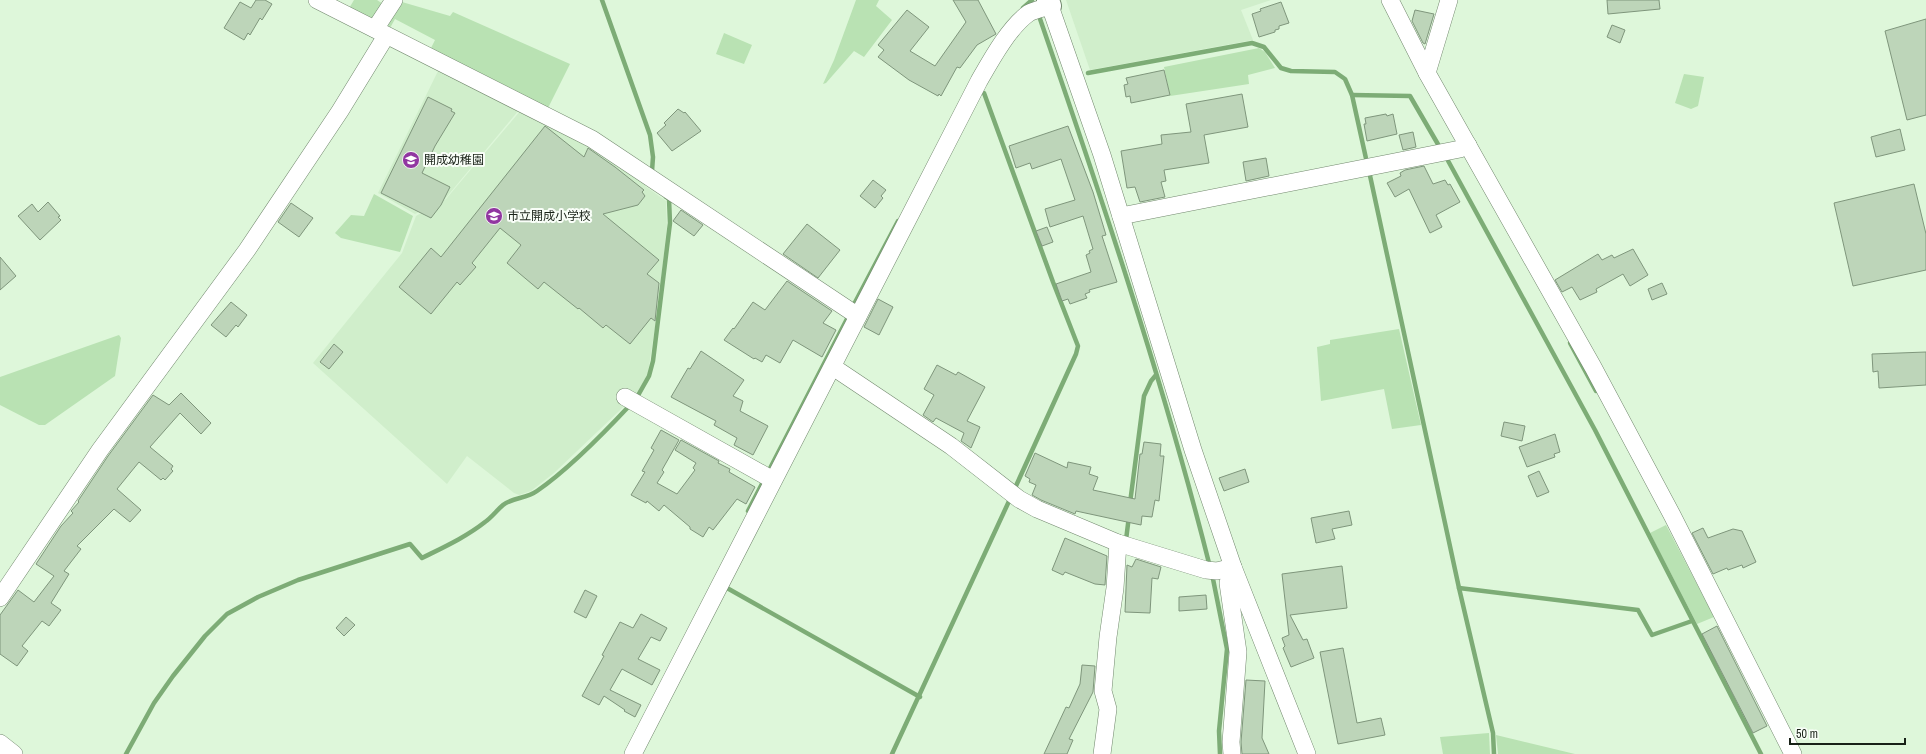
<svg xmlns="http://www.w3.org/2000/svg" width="1926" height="754" font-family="'Archivo Narrow','Noto Sans JP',sans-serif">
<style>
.built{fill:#d0eecb}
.green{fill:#b9e2b3;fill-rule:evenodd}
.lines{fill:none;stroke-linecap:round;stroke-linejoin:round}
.stream{stroke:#7dac76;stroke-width:4.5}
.building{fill:#bdd5b9;stroke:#7f967c}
.street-casing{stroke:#72886e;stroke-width:18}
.secondary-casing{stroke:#72886e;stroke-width:24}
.street{stroke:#fff;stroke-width:17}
.secondary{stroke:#fff;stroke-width:22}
.labels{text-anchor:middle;stroke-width:4;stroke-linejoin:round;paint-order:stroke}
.poi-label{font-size:12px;fill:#182117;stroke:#f9fef8;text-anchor:start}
</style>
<rect width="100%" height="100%" fill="#def7da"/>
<g class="built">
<path d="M1066,0H1271L1241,10L1253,40L1090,70Z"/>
<path d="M439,69L519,110L445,199L415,214L378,193Z"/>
<path d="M521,110L561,128L647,179L645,186L666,201L667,227L657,314L648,373L638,393L554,473L531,491L519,495L514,493L467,456L447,484L313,363L402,253L416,216L446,199Z"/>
</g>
<g class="green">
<path d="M354,0H377L386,6L376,21L348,10Z"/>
<path d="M856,0H879L876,6L892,20L864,57L854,51L826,83L823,84L834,60Z"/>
<path d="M402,2L450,16L453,12L570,64L546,112L386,29ZM395,19L435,40L430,50L390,28Z"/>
<path d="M724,33L752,45L744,64L716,54Z"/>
<path d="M1259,48L1265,52L1275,68L1248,75L1249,84L1170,96L1164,67Z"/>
<path d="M1684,74L1704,77L1698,106L1691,109L1675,103Z"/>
<path d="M374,194L413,216L400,252L341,238L335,233L351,215L364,216Z"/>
<path d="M1399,329L1421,425L1392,429L1384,389L1321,401L1317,347L1330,344V340Z"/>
<path d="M119,335L121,338L115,376L45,425H39L0,405V377Z"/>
<path d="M1666,525L1714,617L1697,624L1650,533Z"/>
<path d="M1489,733L1490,754H1443L1440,737Z"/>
<path d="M1496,735L1575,754H1498Z"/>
</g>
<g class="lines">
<g class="stream">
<path d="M602,0L650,135L653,157L652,171"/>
<path d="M1023,8L1032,0"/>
<path d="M1038,13C1101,196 1163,380 1210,567"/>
<path d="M1088,73L1252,43L1264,47L1281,68L1291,71L1335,72L1345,79L1352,95L1367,163"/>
<path d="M984,93L1053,282L1078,346L1076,354L1015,488"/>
<path d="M1352,95L1410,96L1439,146"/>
<path d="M1446,157L1595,430L1761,754"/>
<path d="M1369,171L1459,588L1493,733L1494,754"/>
<path d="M852,308L898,221"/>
<path d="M1570,343L1596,391"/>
<path d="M636,399L649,376L653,361L670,223L669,199L666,197"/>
<path d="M1130,503L1144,396L1151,381L1156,375"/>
<path d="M748,511L849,315"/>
<path d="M1126,540L1129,516"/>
<path d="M1212,574L1227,649L1219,731L1220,754"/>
<path d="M727,588L920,697"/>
<path d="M1459,588L1638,610L1652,635L1692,621"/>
<path d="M126,754L154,703L173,676L205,636L227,614L258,597L298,580L410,544L422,558C444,547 466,537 485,522C492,517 497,510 503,505C513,497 526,499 537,491C569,469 604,433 631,404"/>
<path d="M892,754L1010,499"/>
</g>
</g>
<g class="building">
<path d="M256,0H265L272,4L262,20L260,18L250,35L248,33L244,40L224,28L240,2L251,8Z"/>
<path d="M953,0H978L996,34L977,45L960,68L957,67L941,96L939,94L938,96L909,80L878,57L884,50L878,45L907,10L929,27L910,51L935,66L966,22Z"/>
<path d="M1607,0H1659L1660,9L1608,14Z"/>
<path d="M1281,2L1289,23L1279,26V29L1275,30V32L1259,37L1252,14L1261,11L1260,9Z"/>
<path d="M1415,10L1434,14L1425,44L1423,43L1412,21Z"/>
<path d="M1926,19V115L1907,120L1885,31Z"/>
<path d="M1612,25L1625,30L1620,43L1607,37Z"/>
<path d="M1164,70L1170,95L1131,103L1130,96L1126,97L1124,85L1128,84L1126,78Z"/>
<path d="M1242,94L1248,127L1204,135L1209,163L1164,170L1166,181L1161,182L1165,197L1140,202L1135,187L1127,188L1121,151L1162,144L1161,135L1191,132L1186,104Z"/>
<path d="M428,97L452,109L451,111L455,113L435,146L422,173L450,187L441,205L431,218L381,193Z"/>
<path d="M678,109L684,113L685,112L701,131L672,151L657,133L666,125L664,123Z"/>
<path d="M1386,114L1387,116L1393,114L1397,134L1367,141L1364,124H1366L1365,118Z"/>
<path d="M545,126L584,157L588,148L615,167L644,190L642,192L645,196L638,205L603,214L659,260L647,274L659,283L655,321L651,318L630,344L606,325L603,328L579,308L578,309L544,282L538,289L507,263L521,245L500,228L472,263L476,267L460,285L457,282L431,314L399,287L431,248L441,257Z"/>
<path d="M1068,126L1093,192L1106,235L1102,236L1117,282L1089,290L1090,292L1085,294L1087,298L1070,304L1068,299L1062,301L1056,284L1091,272L1086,255L1090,253L1089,251L1093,249L1083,216L1050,227L1045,209L1075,200L1061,159L1032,169L1030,163L1016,168L1009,146Z"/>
<path d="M1900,129L1905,150L1876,157L1871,137Z"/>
<path d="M1413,132L1416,147L1403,150L1399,135Z"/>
<path d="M1266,158L1269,176L1246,181L1243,162Z"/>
<path d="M1424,166L1433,184L1445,180L1448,185L1450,184L1460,202L1436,215L1442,227L1430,233L1409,189L1395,197L1387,183L1401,176L1400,173L1405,170Z"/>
<path d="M873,180L886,190L881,196L883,198L875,208L860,196Z"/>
<path d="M1914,184L1926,234V270L1853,286L1834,203Z"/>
<path d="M48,202L60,216L58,217L61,220L40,240L18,216L32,204L38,212Z"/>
<path d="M291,203L313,218L299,237L278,222Z"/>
<path d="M681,210L703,225L694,236L673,221Z"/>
<path d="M807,224L840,250L818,278L783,254Z"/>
<path d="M1047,227L1053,242L1042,246L1036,231Z"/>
<path d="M1633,249L1648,275L1630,286L1623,274L1596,289L1597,292L1580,300L1572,287L1562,292L1555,280L1598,254L1602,260L1612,255L1614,258Z"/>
<path d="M0,257L16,276L0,290Z"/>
<path d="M787,281L832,311L823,323L836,330L822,357L793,340L780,363L766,355L762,362L755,358L754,359L724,340L733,328L734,329L753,302L765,310Z"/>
<path d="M1662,283L1667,294L1652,300L1648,289Z"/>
<path d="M878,299L893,307L879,335L864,327Z"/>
<path d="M231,302L247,315L238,327L236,325L226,337L211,325Z"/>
<path d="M334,344L343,352L329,369L320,362Z"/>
<path d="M701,351L744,380L733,396L743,401L740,411L768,426L753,455L734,445L737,438L714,425L716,421L671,397L688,368L690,369Z"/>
<path d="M1926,352V385L1879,388L1878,371L1873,372L1872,354Z"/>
<path d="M937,365L956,375L958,372L985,387L967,421L980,427L971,448L961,441L964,433L936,418L933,422L923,415L934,395L924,389Z"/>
<path d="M181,393L211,423L201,434L180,413L150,447L173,466L171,469L173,471L165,480L163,478L161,480L139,462L117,489L141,510L130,522L114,509L77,546L81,549L64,571L69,574L51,603L61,610L49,626L42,621L22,646L28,651L17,666L0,654V615L18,590L34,602L54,576L36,564L61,526L73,513L71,511L79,502L78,501L108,456L153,395L169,405Z"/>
<path d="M1504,422L1525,426L1522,441L1501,436Z"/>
<path d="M661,430L679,440L662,470L664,472L657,483L677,494L695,470L693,468L696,463L675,450L681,440L719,461L718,463L730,469L729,472L755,487L746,504L737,499L713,530L709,527L703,537L690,529V527L664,505L659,511L647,501L646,503L631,495L645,472L642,471L654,450L651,448Z"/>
<path d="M1555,434L1560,452L1554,454L1555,457L1527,467L1519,447Z"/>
<path d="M1144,442L1161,444L1160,456H1164L1159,501L1155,500L1152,517L1142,516L1141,525L1076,511L1075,514L1041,500L1032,495L1036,485L1029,482L1030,479L1025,476L1035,453L1067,468L1068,462L1091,467L1089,474L1098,477L1093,490L1135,499L1140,454H1142Z"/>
<path d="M1245,469L1249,482L1224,491L1219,478Z"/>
<path d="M1539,471L1549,492L1537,497L1528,476Z"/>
<path d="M1349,511L1352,525L1332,529L1335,539L1316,543L1311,518Z"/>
<path d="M1703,528L1708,538L1733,529L1742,531L1756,562L1743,568L1742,565L1728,570L1727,568L1713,574L1692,533Z"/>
<path d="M1065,538L1107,556L1105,585L1095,584L1065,572L1063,575L1052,570Z"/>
<path d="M1136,559L1161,567L1158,579L1152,578L1150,613L1125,612L1127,565L1132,567Z"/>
<path d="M1342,566L1347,608L1290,615L1303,640L1307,639L1314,658L1291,667L1283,648L1285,646L1282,638L1289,635L1282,574Z"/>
<path d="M585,590L597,596L586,618L574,612Z"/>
<path d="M1206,595L1207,609L1179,611V597Z"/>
<path d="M641,614L667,628L660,641L651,637L638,659L660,670L652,685L622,669L610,690L641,705L635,717L624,711L625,710L604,696L599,705L582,696L604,656L602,655L620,622L633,628Z"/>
<path d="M346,617L355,625L344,636L336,628Z"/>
<path d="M1717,626L1767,726L1753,733L1702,634Z"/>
<path d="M1343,648L1357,723L1381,718L1385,735L1338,744L1320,652Z"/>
<path d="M1082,665L1095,666L1093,692L1069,739L1073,740L1067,754H1044L1066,707L1069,708L1080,684Z"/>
<path d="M1246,680L1265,681L1262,738L1269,754H1242L1241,742Z"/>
</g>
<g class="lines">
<g class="street-casing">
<g id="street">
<path d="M317,0L592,139L858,316"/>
<path d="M1390,0L1427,73"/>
<path d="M1449,0L1427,73L1593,367L1672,515L1793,754"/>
<path d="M375,29L394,0"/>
<path d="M1121,216L1460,149L1468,145"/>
<path d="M833,367L951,446L1019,499L1037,509L1118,543L1206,570L1217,571L1233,567"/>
<path d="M625,397L773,480"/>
<path d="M0,598L100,450L247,250L340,111L386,36"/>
<path d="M0,743L14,754"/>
<path d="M633,754L979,81C991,60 1009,27 1029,13C1035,10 1044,8 1050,6L1102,155L1193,450L1233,567L1307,754"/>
<path d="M1102,754L1108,709L1103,691L1108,637L1115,588L1118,543"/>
<path d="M1232,754L1231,742L1238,652L1228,583L1233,568"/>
</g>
</g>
<g class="secondary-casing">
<path id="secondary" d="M1048,0L1050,6"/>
</g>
<use href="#street" class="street"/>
<use href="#secondary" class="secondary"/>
</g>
<defs>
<g id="school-disc" transform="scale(0.9)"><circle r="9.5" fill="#9136a1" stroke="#f9fef8"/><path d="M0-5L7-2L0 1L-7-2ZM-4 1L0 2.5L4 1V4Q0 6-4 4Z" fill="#fff"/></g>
</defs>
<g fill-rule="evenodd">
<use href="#school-disc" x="411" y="160"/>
<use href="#school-disc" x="494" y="216"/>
</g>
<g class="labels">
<g class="poi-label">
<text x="424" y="164">開成幼稚園</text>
<text x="507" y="220">市立開成小学校</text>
</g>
</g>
<path d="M1790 738v6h115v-6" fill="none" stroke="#182117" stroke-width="2"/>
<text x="1796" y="738" font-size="12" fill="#182117" stroke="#f9fef8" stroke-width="3" paint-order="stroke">50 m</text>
</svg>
